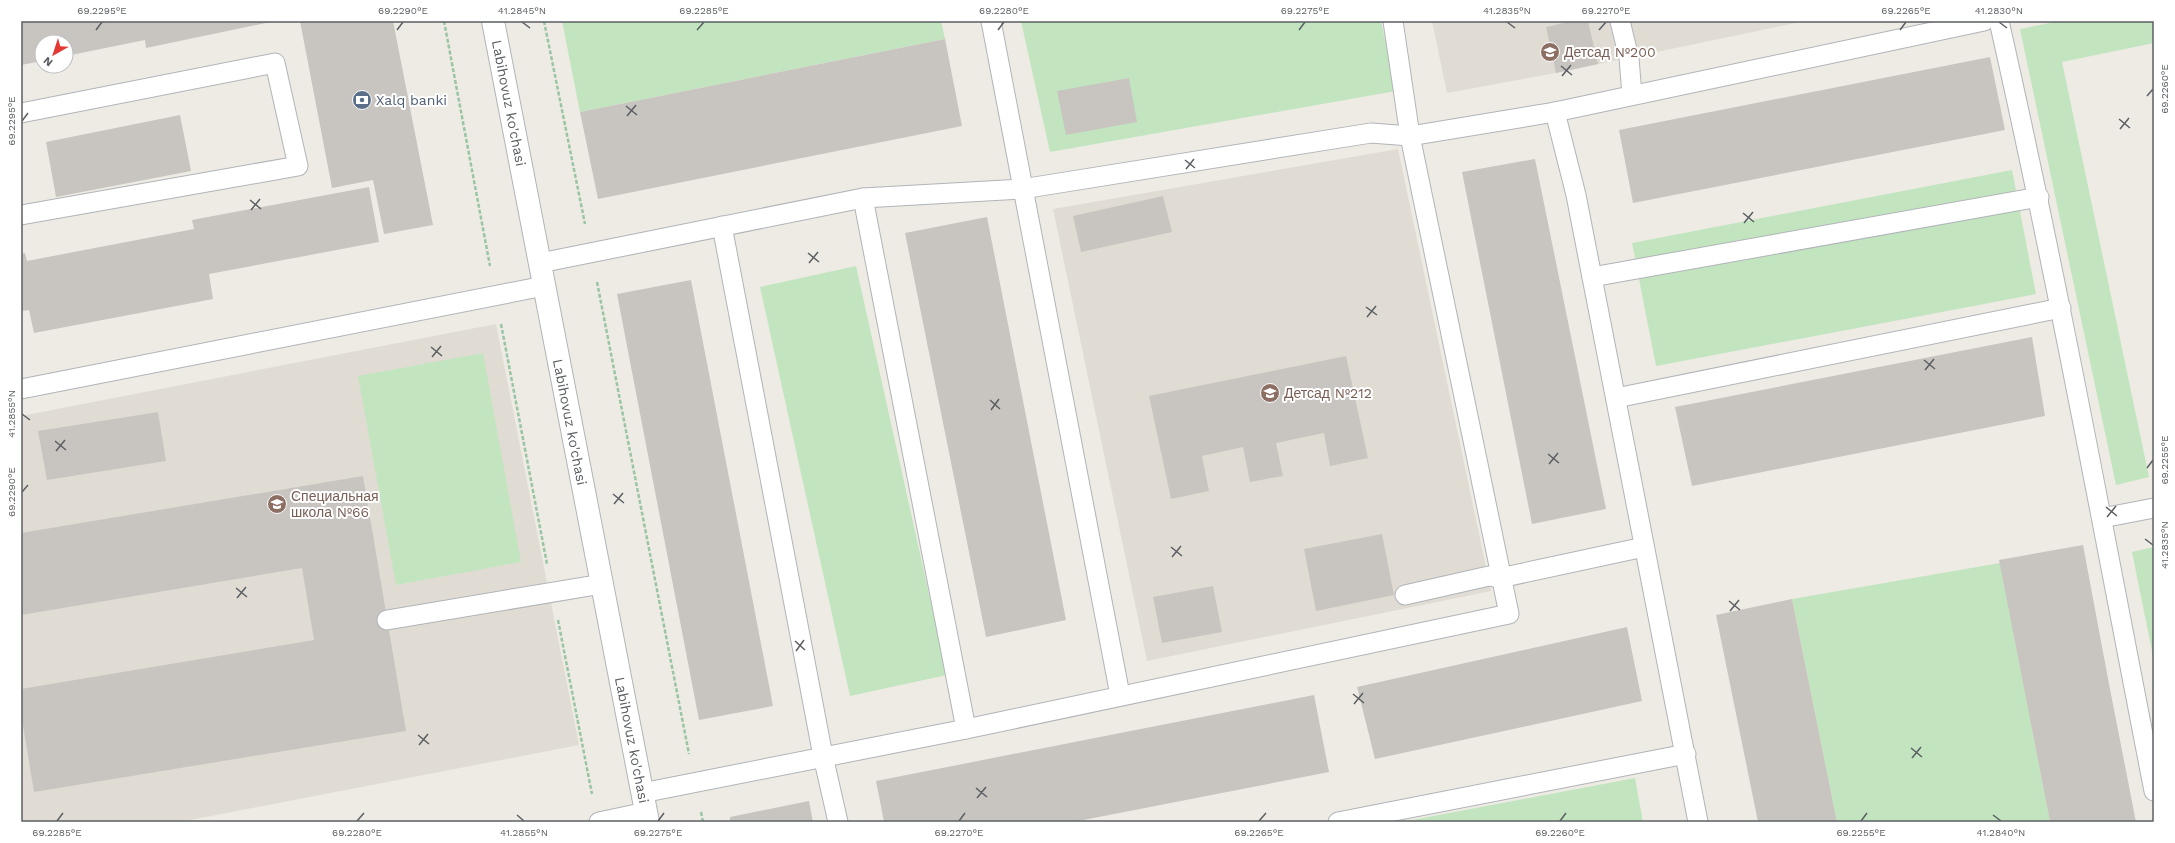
<svg xmlns="http://www.w3.org/2000/svg" width="2175" height="843" font-family="'Work Sans',sans-serif">
<style>
.education{fill:#e0dcd4}
.green{fill:#c2e5c0}
.building{fill:#c8c5c0}
.lines{fill:none;stroke-linecap:round;stroke-linejoin:round}
.lane-casing{stroke:#b1b4b8;stroke-width:21}
.street-casing{stroke:#b1b4b8;stroke-width:24}
.path{stroke:#9ac5a4;stroke-width:2.5;stroke-dasharray:4 2;stroke-linecap:butt}
.lane{stroke:#fff;stroke-width:19}
.street{stroke:#fff;stroke-width:22}
.ticks{fill:none;stroke:#5b5f63;stroke-width:1.5}
.labels{text-anchor:middle;stroke-width:4;stroke-linejoin:round;paint-order:stroke}
.education-label{font-size:14px;fill:#785e54;stroke:#fff;text-anchor:start}
.service-label{font-size:14px;fill:#4e5e75;stroke:#fff;text-anchor:start}
.street-label{font-size:14px;fill:#5b5f63;stroke:#fff}
.neatline{fill:none;stroke:#5b5f63;stroke-width:1.5}
.ticks-label{font-size:10px;text-anchor:middle;fill:#5b5f63}
</style>
<rect width="100%" height="100%" fill="#edebe3"/>
<g class="education">
<path d="M1432,21H1805L1556,73L1447,93Z"/>
<path d="M1398,149L1491,591L1147,661L1053,209Z"/>
<path d="M496,324L579,745L180,822H21V416Z"/>
</g>
<g class="green">
<path d="M562,21H941L945,39L580,112Z"/>
<path d="M1021,21H1381L1396,91L1050,152Z"/>
<path d="M2060,21H2154V43L2062,62L2149,477L2116,485L2020,29Z"/>
<path d="M2012,170L2036,294L1656,366L1632,243Z"/>
<path d="M856,266L947,675L850,696L760,287Z"/>
<path d="M483,353L521,562L396,585L358,376Z"/>
<path d="M2154,547V661L2132,552Z"/>
<path d="M2000,563L2050,822H1837L1792,599Z"/>
<path d="M1635,778L1643,822H1402Z"/>
</g>
<g class="building">
<path d="M21,21H270L271,22L146,48L145,40L66,56V42H42V61L21,65Z"/>
<path d="M300,21H393L433,225L384,234L373,180L332,188Z"/>
<path d="M1572,21H1588L1598,64L1556,73L1546,27Z"/>
<path d="M945,39L962,126L598,199L580,112Z"/>
<path d="M1990,57L2005,130L1633,203L1619,130Z"/>
<path d="M1129,78L1137,122L1066,135L1057,91Z"/>
<path d="M180,115L191,171L56,197L46,142Z"/>
<path d="M1535,159L1606,509L1532,524L1462,172Z"/>
<path d="M369,187L379,242L209,274L213,299L34,333L29,310L21,311V254L25,253L27,261L194,229L192,220Z"/>
<path d="M1163,196L1172,232L1081,252L1073,216Z"/>
<path d="M987,217L1066,620L986,637L905,233Z"/>
<path d="M691,280L773,706L699,720L617,294Z"/>
<path d="M2032,337L2045,416L1692,486L1675,407Z"/>
<path d="M1346,356L1368,458L1330,466L1324,433L1276,443L1283,476L1250,482L1243,447L1202,456L1209,491L1171,499L1149,396Z"/>
<path d="M158,412L166,461L47,480L38,431Z"/>
<path d="M363,476L406,731L34,792L21,713V689L314,640L302,568L21,615V533Z"/>
<path d="M1382,534L1394,595L1316,611L1304,549Z"/>
<path d="M2083,545L2109,684L2136,822H2050L1999,560Z"/>
<path d="M1213,586L1222,632L1162,643L1153,597Z"/>
<path d="M1792,599L1837,822H1758L1716,615Z"/>
<path d="M1627,627L1642,701L1375,759L1357,687Z"/>
<path d="M1314,695L1329,772L1073,822H884L876,781Z"/>
<path d="M809,801L813,822H730V817Z"/>
</g>
<g class="lines">
<g class="lane-casing">
<g id="lane">
<path d="M991,21L1120,695"/>
<path d="M1620,21L1629,58L1632,95"/>
<path d="M1999,21C2057,277 2104,534 2154,791"/>
<path d="M1555,112L1576,195L1698,822"/>
<path d="M21,113L275,63L298,166L21,215"/>
<path d="M863,198L966,729"/>
<path d="M722,226L823,756L838,822"/>
<path d="M540,263L863,198L1022,189L1371,133L1410,136L1393,21"/>
<path d="M1592,277L2039,197"/>
<path d="M21,389L544,286"/>
<path d="M1616,398L2061,308"/>
<path d="M2102,518L2154,508"/>
<path d="M1405,595L1489,576L1500,578L1644,547"/>
<path d="M387,620L602,584"/>
<path d="M642,793L966,729L1509,614L1410,136L1555,112L1984,21"/>
<path d="M599,822L646,812"/>
<path d="M1338,822L1686,754"/>
</g>
</g>
<g class="street-casing">
<path id="street" d="M493,21L648,822"/>
</g>
<g class="path">
<path d="M444,21L490,266"/>
<path d="M544,21L585,224"/>
<path d="M597,282L689,754"/>
<path d="M501,324L547,564"/>
<path d="M558,620L592,794"/>
<path d="M701,812L703,822"/>
</g>
<use href="#lane" class="lane"/>
<use href="#street" class="street"/>
</g>
<path class="ticks" d="M522,22L530,28M1507,22L1515,28M1999,22L2007,28M96,30L102,22M397,30L403,22M697,30L704,22M998,30L1004,22M1299,30L1305,22M1599,30L1606,22M1900,30L1906,22M1561,66L1572,75M1562,76L1571,65M2147,96L2153,89M626,106L637,115M627,116L636,105M2119,119L2130,128M22,121L28,113M2120,129L2129,118M1185,160L1195,168M1186,169L1194,159M250,200L261,209M251,210L260,199M1743,213L1754,222M1744,223L1753,212M808,253L819,262M809,263L818,252M1366,307L1377,315M1367,317L1376,306M431,347L442,356M432,357L441,346M1924,360L1935,369M1925,370L1934,359M990,400L1000,409M991,410L999,399M22,414L30,420M55,441L66,450M56,451L65,440M1548,454L1559,463M1549,464L1558,453M2147,468L2153,460M22,492L28,485M613,494L624,503M614,504L623,493M2106,507L2117,516M2107,517L2116,506M2145,539L2153,545M1171,547L1182,556M1172,557L1181,546M236,588L247,597M237,598L246,587M1729,601L1740,610M1730,611L1739,600M795,641L805,650M796,651L804,640M1353,694L1364,703M1354,704L1363,693M418,735L429,744M419,745L428,734M1911,748L1922,757M1912,758L1921,747M976,788L987,797M977,798L986,787M517,815L524,821M1993,815L2001,821M57,821L63,813M357,821L364,813M658,821L664,813M959,821L965,813M1259,821L1266,813M1560,821L1566,813M1861,821L1867,813"/>
<defs>
<g id="school-disc" transform="scale(1)"><circle r="9.5" fill="#8d6e63" stroke="#fff"/><path d="M0-5L7-2L0 1L-7-2ZM-4 1L0 2.5L4 1V4Q0 6-4 4Z" fill="#fff"/></g>
<g id="bank-disc" transform="scale(1)"><circle r="9.5" fill="#5c6f8a" stroke="#fff"/><path d="M-6-4H6V4H-6ZM0-2.3a2.3 2.3 0 1 0 0 4.6a2.3 2.3 0 1 0 0-4.6Z" fill="#fff"/></g>
</defs>
<g fill-rule="evenodd">
<use href="#school-disc" x="1550" y="52"/>
<use href="#bank-disc" x="362" y="100"/>
<use href="#school-disc" x="1270" y="393"/>
<use href="#school-disc" x="277" y="504"/>
</g>
<g class="labels">
<g class="education-label">
<text x="1564" y="57">Детсад №200</text>
<text x="1284" y="398">Детсад №212</text>
<text x="291" y="501">Специальная<tspan x="291" dy="16">школа №66</tspan></text>
</g>
<g class="service-label">
<text x="376" y="105">Xalq banki</text>
</g>
<g class="street-label">
<text transform="translate(509 103) rotate(79)" y="5">Labihovuz ko'chasi</text>
<text transform="translate(570 422) rotate(79)" y="5">Labihovuz ko'chasi</text>
<text transform="translate(632 740) rotate(79)" y="5">Labihovuz ko'chasi</text>
</g>
</g>
<rect width="2175" height="843" fill="none" stroke="#ffffff" stroke-width="44"/>
<g transform="translate(54 54) rotate(219)"><circle r="19" fill="#ffffff" stroke="#bdbfc1"/>
<path d="M0-3L7 15L0 10L-7 15Z" fill="#e43833"/>
<text y="-6" font-size="11" font-weight="bold" text-anchor="middle" fill="#5b5f63">N</text>
</g>
<rect x="22" y="22" width="2131" height="799" class="neatline"/>
<g class="ticks-label">
<text x="102" y="14">69.2295°E</text>
<text x="403" y="14">69.2290°E</text>
<text x="522" y="14">41.2845°N</text>
<text x="704" y="14">69.2285°E</text>
<text x="1004" y="14">69.2280°E</text>
<text x="1305" y="14">69.2275°E</text>
<text x="1507" y="14">41.2835°N</text>
<text x="1606" y="14">69.2270°E</text>
<text x="1906" y="14">69.2265°E</text>
<text x="1999" y="14">41.2830°N</text>
<text transform="translate(2164 89) rotate(-90)" y="4">69.2260°E</text>
<text transform="translate(11 121) rotate(-90)" y="4">69.2295°E</text>
<text transform="translate(11 414) rotate(-90)" y="4">41.2855°N</text>
<text transform="translate(2164 460) rotate(-90)" y="4">69.2255°E</text>
<text transform="translate(11 492) rotate(-90)" y="4">69.2290°E</text>
<text transform="translate(2164 545) rotate(-90)" y="4">41.2835°N</text>
<text x="57" y="836">69.2285°E</text>
<text x="357" y="836">69.2280°E</text>
<text x="524" y="836">41.2855°N</text>
<text x="658" y="836">69.2275°E</text>
<text x="959" y="836">69.2270°E</text>
<text x="1259" y="836">69.2265°E</text>
<text x="1560" y="836">69.2260°E</text>
<text x="1861" y="836">69.2255°E</text>
<text x="2001" y="836">41.2840°N</text>
</g>
</svg>
